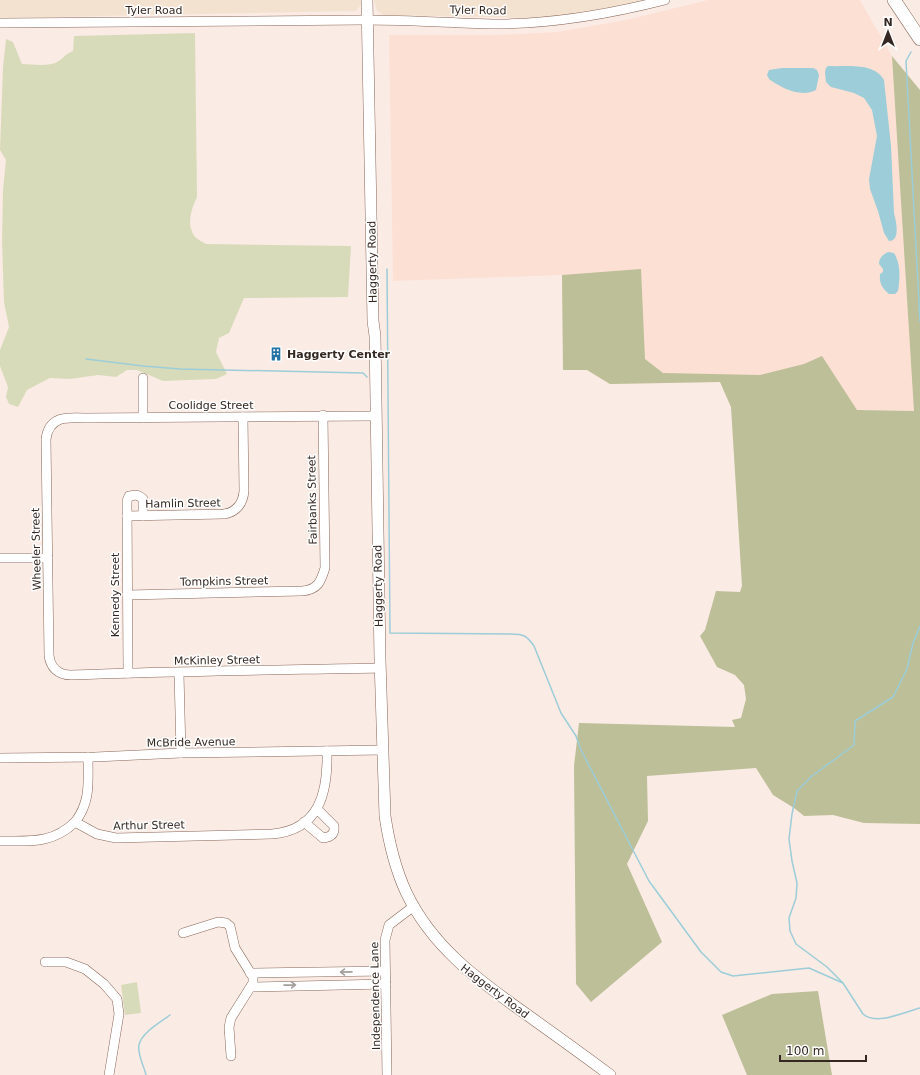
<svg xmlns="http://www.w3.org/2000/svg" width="920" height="1075" font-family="'DejaVu Sans',sans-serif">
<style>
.built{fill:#fce0d4}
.industrial{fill:#f4e2d1}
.green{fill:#d8dbb9}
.forest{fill:#bcbf97}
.water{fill:#9ccdd8}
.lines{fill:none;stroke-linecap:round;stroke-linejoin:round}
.stream{stroke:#9ccdd8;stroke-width:1.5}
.minor-casing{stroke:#876758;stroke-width:10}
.major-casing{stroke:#876758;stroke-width:12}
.highway-casing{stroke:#876758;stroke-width:14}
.minor{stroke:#fff;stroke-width:9}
.major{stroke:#fff;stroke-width:11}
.highway{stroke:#fff;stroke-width:13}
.oneway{stroke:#a49e9b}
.labels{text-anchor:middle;stroke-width:3;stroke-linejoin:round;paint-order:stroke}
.street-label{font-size:11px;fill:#352721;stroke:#fff}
.poi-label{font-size:11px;font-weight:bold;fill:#352721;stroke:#fff;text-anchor:start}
</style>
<rect width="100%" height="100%" fill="#fbebe5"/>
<path class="built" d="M708,0H860L893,58L915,411L731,407L720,382L610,384L587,370H563L562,275L393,281L389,35H497L557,32L626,20Z"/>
<g class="industrial">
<path d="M0,0H361V5L356,11L0,18Z"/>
<path d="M374,0H652L632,5L557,17L531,18L384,15L377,11Z"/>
</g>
<g class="green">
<path d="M195,33L197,197C191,210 186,225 195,237C198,240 203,242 206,244L351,246L348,297L244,298L229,333L219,338L216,352L227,374L216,379L163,381L137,370H127L116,377L98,375L70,379L50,378L27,390L18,407L9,404L6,397L8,387L0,366V350L9,327L4,302L2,241L3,190L6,160L0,150L3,67L6,39L13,42L22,64C33,64 48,67 57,62C63,59 65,54 73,51L74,36Z"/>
<path d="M137,982L141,1013L125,1015L121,985Z"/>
</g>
<g class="forest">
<path d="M892,56L920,90V824L864,823L833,815L804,816L794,808L773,795L756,768L647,776L648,821L627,864L662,942L591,1002L576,984L574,766L579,723L735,727L732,720L741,718L746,699L744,685L735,675L717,667L700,636L705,630L716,591L740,592L742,586L731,407L720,382L610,384L587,370H563L562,275L641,269L645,359L663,373L760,375L804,364L822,356L857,410L914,411Z"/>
<path d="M818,991L832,1075H747L722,1015L772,994Z"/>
</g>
<g class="water">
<path d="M828,66C846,67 874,62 884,80L891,146L894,213C896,221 901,241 889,241L884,233L878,211L870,189L869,179L877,136L872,110L864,98L854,93L831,87L826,82L825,72L826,68Z"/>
<path d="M782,68H813L817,70L819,75L816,90C801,98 781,88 769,79L767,75L769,70Z"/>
<path d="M888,252L894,253C901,264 900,279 898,291L895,294H889C882,288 879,283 880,274L883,272V269L879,264C879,258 882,255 888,252Z"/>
</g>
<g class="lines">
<g class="stream">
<path d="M911,52L906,61L920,322"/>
<path d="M387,269L390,633L511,634C524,634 527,636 534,646L561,713L576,736L581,750L649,881L701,952L721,972L733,976L809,968L843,983"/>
<path d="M86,359L143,366L180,369L363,373L367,377"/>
<path d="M920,626L913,643L907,669L893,697L855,721L854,745L812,776L797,791L792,814L789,839L792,861L797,883L796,898L789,918L790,931L796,944L827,967L843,983L863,1014C877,1026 904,1012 920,1008"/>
<path d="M146,1075C144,1066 137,1054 139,1045C141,1033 161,1022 170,1015"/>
</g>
<g class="minor-casing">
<g id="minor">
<path d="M0,23C122,22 244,20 365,20C409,20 453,23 496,24C553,24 610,14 665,0"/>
<path d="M143,378V418"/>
<path d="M376,416L85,418C67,417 49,416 46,439L49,655C50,667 58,675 71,675C174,671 277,670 380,668"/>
<path d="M127,516L224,514C237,512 243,503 244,491L243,417"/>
<path d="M0,558H48"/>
<path d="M128,595L302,591C318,590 321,581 325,568L323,415"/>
<path d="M128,673L127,501L129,496C134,495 138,494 143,499V516"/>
<path d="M179,673L181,753"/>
<path d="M0,758L95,757L181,753L382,750"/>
<path d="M75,822C91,802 88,781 88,757"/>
<path d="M304,822L323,838C331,837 335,834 334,826L317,809"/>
<path d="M0,841C29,841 53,844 75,822L97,834L116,838L272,834C320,830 328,792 327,751"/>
<path d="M183,933L218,922L226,923L230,926L235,948L253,977V983L231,1018L229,1027L231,1056"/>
<path d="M45,962H66L85,969L104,984L117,999L119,1014L109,1075"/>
<path d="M250,973L385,971"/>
<path d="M251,987L386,984"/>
<path d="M387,1075L385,940L389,925L414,906"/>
</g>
</g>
<g class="major-casing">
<path id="major" d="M367,0L373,321L375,336L380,660L385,816C389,843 395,868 406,892C432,947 478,980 526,1014C554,1034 582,1054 610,1075"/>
</g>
<g class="highway-casing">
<path id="highway" d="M894,0L920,39"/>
</g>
<use href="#minor" class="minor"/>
<use href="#major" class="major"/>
<use href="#highway" class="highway"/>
</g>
<defs><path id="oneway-shaft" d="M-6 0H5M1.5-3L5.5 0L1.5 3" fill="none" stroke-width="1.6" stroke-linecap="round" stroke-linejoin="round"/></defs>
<g class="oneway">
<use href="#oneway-shaft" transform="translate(346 972) rotate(179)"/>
<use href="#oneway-shaft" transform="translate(290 985) rotate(-1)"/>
</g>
<defs>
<g id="building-bare" transform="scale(1.08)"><path d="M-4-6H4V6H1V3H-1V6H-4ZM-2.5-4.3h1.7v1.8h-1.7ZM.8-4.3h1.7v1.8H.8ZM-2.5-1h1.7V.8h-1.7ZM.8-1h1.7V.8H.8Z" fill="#2473a5" stroke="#fff" stroke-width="2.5" paint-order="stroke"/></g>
</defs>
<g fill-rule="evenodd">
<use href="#building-bare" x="276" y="354"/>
</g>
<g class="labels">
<g class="street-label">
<text x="154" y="14">Tyler Road</text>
<text transform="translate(478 10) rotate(1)" y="4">Tyler Road</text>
<text transform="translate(372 262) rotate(-91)" y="4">Haggerty Road</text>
<text x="211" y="409">Coolidge Street</text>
<text transform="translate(312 500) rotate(-91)" y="4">Fairbanks Street</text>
<text transform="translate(183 503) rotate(-1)" y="4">Hamlin Street</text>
<text transform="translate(36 549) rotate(-91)" y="4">Wheeler Street</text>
<text transform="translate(224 581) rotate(-1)" y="4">Tompkins Street</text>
<text transform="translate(378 586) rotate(-91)" y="4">Haggerty Road</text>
<text transform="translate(115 595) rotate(-90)" y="4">Kennedy Street</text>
<text transform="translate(217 660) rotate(-1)" y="4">McKinley Street</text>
<text transform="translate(191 742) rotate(-1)" y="4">McBride Avenue</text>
<text transform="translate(149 825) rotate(-1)" y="4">Arthur Street</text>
<text transform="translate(495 991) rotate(37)" y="4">Haggerty Road</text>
<text transform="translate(375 996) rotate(-91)" y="4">Independence Lane</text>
</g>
<g class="poi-label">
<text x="287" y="358">Haggerty Center</text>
</g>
</g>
<g transform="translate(888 32)" stroke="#ffffff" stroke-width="3" paint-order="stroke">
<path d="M0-3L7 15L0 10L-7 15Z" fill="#352721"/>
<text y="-6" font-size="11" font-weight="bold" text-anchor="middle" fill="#352721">N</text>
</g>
<path d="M780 1055v6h86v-6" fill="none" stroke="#352721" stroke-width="2"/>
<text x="786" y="1055" font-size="12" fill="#352721" stroke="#ffffff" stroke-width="3" paint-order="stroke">100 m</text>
</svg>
